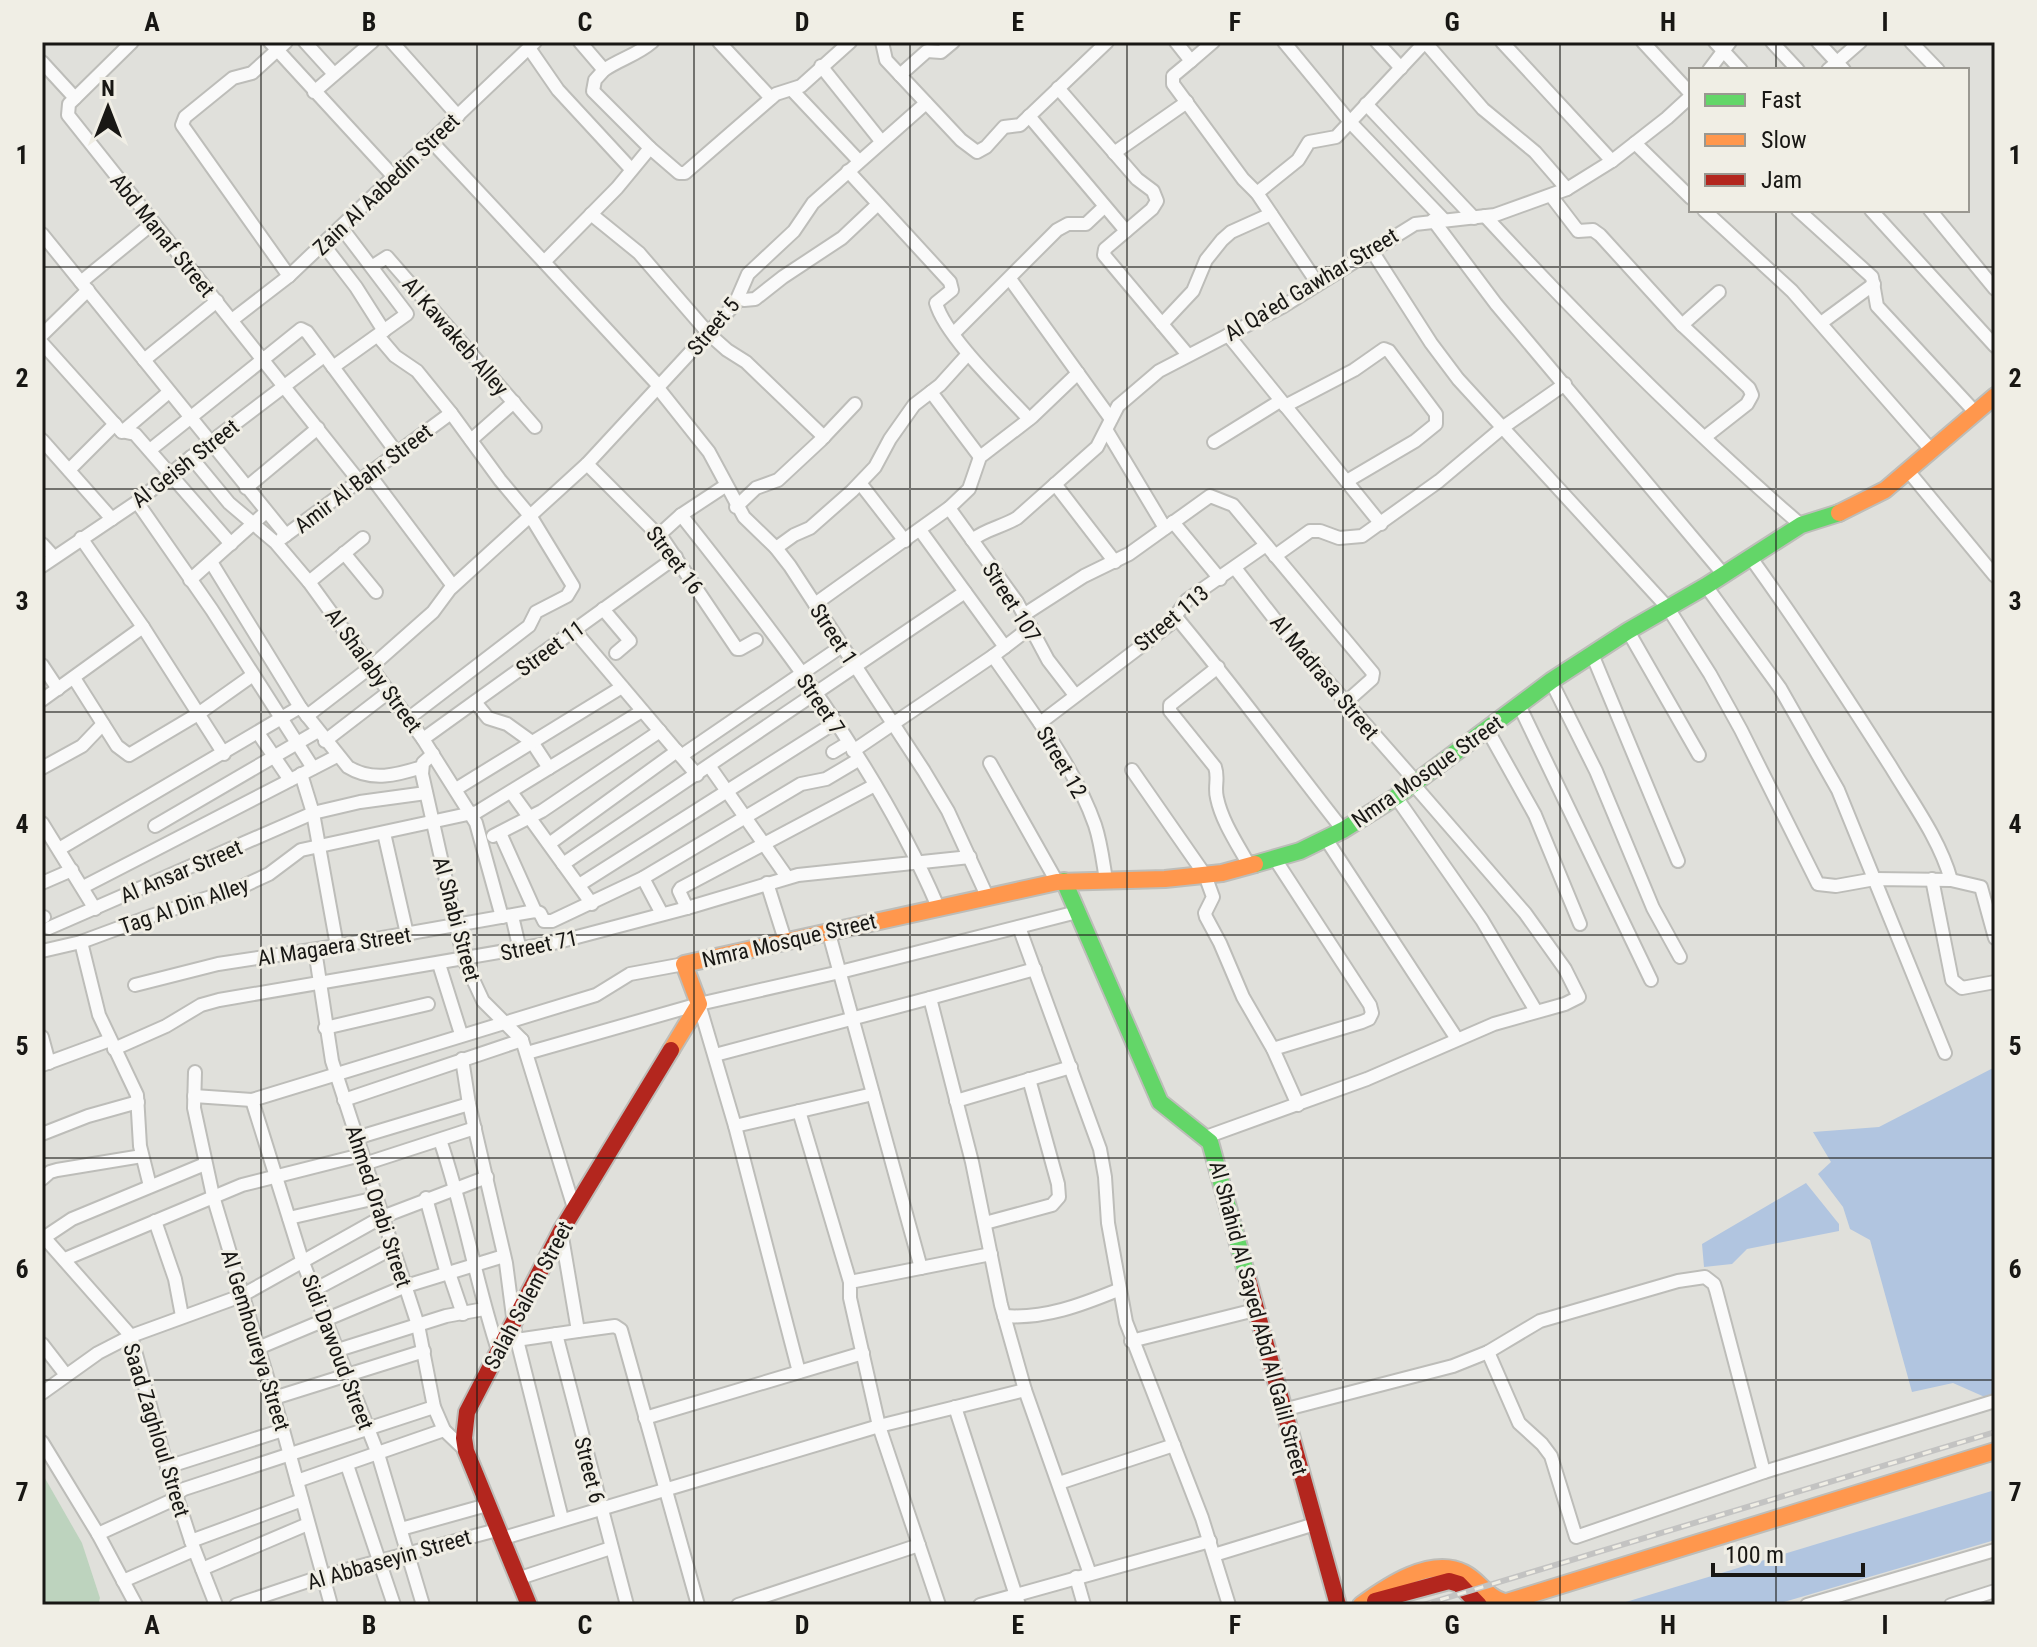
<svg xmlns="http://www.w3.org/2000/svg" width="2037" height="1647" font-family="'Roboto Condensed',sans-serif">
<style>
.green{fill:#bdd3be}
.water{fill:#b1c5e0}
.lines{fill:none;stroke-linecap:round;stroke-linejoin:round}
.street-casing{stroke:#bdbdb9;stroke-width:16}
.fast-casing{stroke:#bdbdb9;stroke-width:20}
.slow-casing{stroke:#bdbdb9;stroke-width:20}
.jam-casing{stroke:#bdbdb9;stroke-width:20}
.street{stroke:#fafafa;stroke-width:12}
.fast{stroke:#63d668;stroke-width:16}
.slow{stroke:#ff974d;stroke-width:16}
.jam{stroke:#b3261e;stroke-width:16}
.rail-casing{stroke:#c3c3c2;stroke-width:6}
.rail{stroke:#f0eee5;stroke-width:3;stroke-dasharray:9;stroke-linecap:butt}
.grid{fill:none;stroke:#181714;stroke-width:2;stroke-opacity:0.55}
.labels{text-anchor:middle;stroke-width:6;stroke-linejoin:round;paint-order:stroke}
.street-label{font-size:22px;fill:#181714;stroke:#f0eee5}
.neatline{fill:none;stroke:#181714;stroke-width:3}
.grid-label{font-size:26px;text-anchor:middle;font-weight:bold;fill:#181714}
</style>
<rect width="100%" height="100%" fill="#e0e0db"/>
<path class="green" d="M42,1473L82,1543L100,1598L98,1605H42Z"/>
<g class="water">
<path d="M1995,1067V1396L1987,1398L1953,1383L1912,1392L1870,1240L1850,1229L1843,1207L1818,1174L1831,1162L1813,1132L1879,1127Z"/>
<path d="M1806,1183L1839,1224V1231L1747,1249L1732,1264L1704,1267L1702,1244Z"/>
<path d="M1995,1490V1540L1774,1605H1616Z"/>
</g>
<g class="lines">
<g class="street-casing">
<g id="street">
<path d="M132,42L69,104L68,115L359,481"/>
<path d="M270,42L394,177"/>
<path d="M286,42L252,73L233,78L185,117L182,125L289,276"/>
<path d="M305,42L334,74"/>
<path d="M392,42L458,116"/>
<path d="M580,42L604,70L595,80L593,91L650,148"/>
<path d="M719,42L771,98"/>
<path d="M882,42L886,60L961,140L977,152L986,147L1004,127L1020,125L1107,42"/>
<path d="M1176,42L1191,61L1173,76V84L1243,179L1257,193L1318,284"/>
<path d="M1284,42L1350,122L1443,219"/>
<path d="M1377,42L1401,68"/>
<path d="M1502,42L1612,161"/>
<path d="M1643,42L1691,94"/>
<path d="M1715,42L1741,70"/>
<path d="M1772,42L1798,70"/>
<path d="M1818,42L1844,70"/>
<path d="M1911,42L1938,70"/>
<path d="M529,48L558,90L631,169"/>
<path d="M1191,61L1213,42"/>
<path d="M42,62L75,98"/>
<path d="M821,66L881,141"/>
<path d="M604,70C620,59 637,55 652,42"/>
<path d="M1709,70L1730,42"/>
<path d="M1828,70L1860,42"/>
<path d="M900,75L927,51L941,52L953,42"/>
<path d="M1058,88L1137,179L1153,191L1157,201L1152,209L1105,249L1104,255L1188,355"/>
<path d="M792,90L859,161"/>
<path d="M314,92L372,42"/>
<path d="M1366,104L1474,218"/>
<path d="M1029,116L1126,231"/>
<path d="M432,142L544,262"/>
<path d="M1635,143L1691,198"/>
<path d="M1114,153L1187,102"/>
<path d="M848,171L950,282L952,290L936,303C945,336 1004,392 1029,419"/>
<path d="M1257,193L1298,160L1309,142L1336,137L1425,42L1483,109L1535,152L1567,189"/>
<path d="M1552,197L1578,231L1593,230L1600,235L1682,325L1749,388L1752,395L1747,404L1705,437"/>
<path d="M1704,210L1792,291L1932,451"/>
<path d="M1798,210L1872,277L1877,306L1975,412"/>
<path d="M1871,210L1995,346"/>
<path d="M1930,210L1995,289"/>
<path d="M591,214L639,253L709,334L727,350L746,362L824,437"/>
<path d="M1485,216C1585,324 1690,429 1801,525"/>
<path d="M1433,220L1496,304L1724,575"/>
<path d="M42,234L286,535"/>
<path d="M323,244L356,287L384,331"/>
<path d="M1372,251L1431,343L1458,379L1668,608L1710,674L1741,730L1818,884L1836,886L1875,879L1951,880C1940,840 1912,802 1891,767C1846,696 1800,626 1751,558"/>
<path d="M373,266L387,257L535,427"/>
<path d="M1010,279L1111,419"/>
<path d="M81,282L153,223"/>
<path d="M739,298L744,300L755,299L783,277L842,238L878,204"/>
<path d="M232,320L289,276L535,42"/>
<path d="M1821,323L1874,284"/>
<path d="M1162,324L1193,291L1206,260L1222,240L1231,232L1271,214"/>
<path d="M1682,325L1719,292"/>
<path d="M954,333L1057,230L1068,224H1086L1104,207"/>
<path d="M42,335L88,290"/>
<path d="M1228,335L1381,524"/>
<path d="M378,336L395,356L417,371L451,413L500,480L531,517L573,586L567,596L536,612L529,626L409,718"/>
<path d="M42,343L121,431L135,434L231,544"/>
<path d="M144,360L217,301"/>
<path d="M333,367L407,314L341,227"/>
<path d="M659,386L544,262L617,188L650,148L679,173H685L776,94L801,86L850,42"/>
<path d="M658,388L709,452L744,517L776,548L790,566L924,771L948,811L987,896"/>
<path d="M931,392L980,457"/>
<path d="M1285,406L1354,370L1384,349L1389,351L1436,414V424L1415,441L1347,481"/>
<path d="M1107,431L1165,528"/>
<path d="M122,432L169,392"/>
<path d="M42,440L112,519"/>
<path d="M471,440L514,402"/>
<path d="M1214,442L1280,401"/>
<path d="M150,450L301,329L307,332L397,453"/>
<path d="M191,457L229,503L276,543L309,582L423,739L476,823L502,917"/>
<path d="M587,464L665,542L737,649H740L756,640"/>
<path d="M69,470L115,424"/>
<path d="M1909,472L1995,576"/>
<path d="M369,474L453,586"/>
<path d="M860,483L905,541"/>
<path d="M1055,484L1115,562"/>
<path d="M246,488L318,428"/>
<path d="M137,502L212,610L313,768"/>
<path d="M736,507L756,488L778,480L821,440L855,404"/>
<path d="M949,508L1017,602L1048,660L1075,695"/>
<path d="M681,515C778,637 877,764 938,907"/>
<path d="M1173,522L1220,579"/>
<path d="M920,530L1005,647"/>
<path d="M659,535L681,515L725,486"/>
<path d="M81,538L143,627L224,754"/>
<path d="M282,538L451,413"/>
<path d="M972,540C986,529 1002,527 1017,518L1097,447L1118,406L1159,371L1282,307L1415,224L1495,215L1567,189L1612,161L1667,118L1691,96"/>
<path d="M42,544L54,557"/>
<path d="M776,548L794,535L810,528L852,491L875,467L890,439L914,405L940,385L968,354"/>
<path d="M344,553L376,592"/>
<path d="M1275,556L1310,531H1320L1339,538L1362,536L1439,481L1502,428L1565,384"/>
<path d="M211,562L300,707L348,767C372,782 397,775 422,767"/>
<path d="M42,566L137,502L191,457L324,356"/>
<path d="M1235,568L1287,635L1417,783"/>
<path d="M190,580L266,512"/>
<path d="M309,582L363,538"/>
<path d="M1706,586L1780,688L1838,790L1945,1053"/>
<path d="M815,604L949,508L969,489L980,457L1032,417L1078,373"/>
<path d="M603,609L630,641L616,653"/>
<path d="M1025,614L1084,576L1129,554L1210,496L1233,505L1373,673L1372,679L1345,703"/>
<path d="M1176,617C1234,686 1287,759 1343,830"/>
<path d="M574,630L697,775"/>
<path d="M1628,631L1699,755"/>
<path d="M1592,654L1678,861"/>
<path d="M993,656C1029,708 1074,765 1095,825C1101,843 1103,862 1106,880"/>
<path d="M42,665L58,689"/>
<path d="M1218,667L1170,705V711L1215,767C1219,778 1214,787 1217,798C1222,822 1238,845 1250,867"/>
<path d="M74,678L117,746L129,755L198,714L253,675"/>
<path d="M1551,681L1596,771L1653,908L1680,957"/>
<path d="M42,700L143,627"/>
<path d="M475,702L488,718L507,724L532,742L549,768"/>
<path d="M1519,705L1651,980"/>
<path d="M307,716L372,666L433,612L450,589L587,464L735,304L748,274L794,231L813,203L926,103"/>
<path d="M1040,723L1169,625L1187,600L1266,545"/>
<path d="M1487,729L1535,815L1580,924"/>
<path d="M258,733L290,780"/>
<path d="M423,739L676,557"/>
<path d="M325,741L390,691"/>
<path d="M853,751L993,656L1031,627"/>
<path d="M833,752L848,743"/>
<path d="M433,754L423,763L422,774L464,960L483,1001L522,1040L574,1208"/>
<path d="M681,756L842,646"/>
<path d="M990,763L1057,882"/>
<path d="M710,767L787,877"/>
<path d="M42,768L82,746L103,724"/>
<path d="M1132,770L1205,875L1213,897L1205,913L1206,917L1220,943L1243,997L1273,1049L1298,1105"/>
<path d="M301,774L313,813L337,946"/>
<path d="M456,789L622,687"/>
<path d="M511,792L592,904"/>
<path d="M1396,797L1482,920L1536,1011"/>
<path d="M42,823L95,909"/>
<path d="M155,826L318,731"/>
<path d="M384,833L407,934"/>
<path d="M500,833L535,911L540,913L544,921H552L643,878L801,784L826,779L858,760"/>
<path d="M493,836L542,811L660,731"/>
<path d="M1326,839L1457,1039"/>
<path d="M549,844L677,751"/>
<path d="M59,849L300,707"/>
<path d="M563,864L965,592"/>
<path d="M643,878L662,914"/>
<path d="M1932,879L1952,980L1962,988L1995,982"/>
<path d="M1951,880L1981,887L1995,938"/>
<path d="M42,883L72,870"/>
<path d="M767,883L785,940"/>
<path d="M579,885L836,722"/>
<path d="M83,887L337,756"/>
<path d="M687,908L679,891L681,888L875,785"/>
<path d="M512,916L520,950"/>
<path d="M42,918L44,917"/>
<path d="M1019,927L1100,1149L1105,1177L1108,1223L1126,1322L1202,1518L1229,1605"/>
<path d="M49,928L313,813L360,802L426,793"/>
<path d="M828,930L921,1268"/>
<path d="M81,942L99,1015L137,1095L140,1146L150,1186"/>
<path d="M315,950L332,1061L418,1325L434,1407L444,1430L466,1451"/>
<path d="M42,951L81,942L154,915L239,888L269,874L301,850L477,812L642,711"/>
<path d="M439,964L461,1034"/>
<path d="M1035,969L930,998L972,1162L1001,1305L1025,1390L1090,1574"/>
<path d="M135,985L218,964L337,946L535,911"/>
<path d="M699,1004L735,1126L799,1372"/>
<path d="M325,1028L428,1004"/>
<path d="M42,1037L49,1063"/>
<path d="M114,1049L166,1026L201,1005L219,1000L558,942L687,908L798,875L970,857"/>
<path d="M1273,1049L1362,1022L1369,1019L1372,1013L1370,1005L1275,859"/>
<path d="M527,1053L699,1004L840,972L1077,912"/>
<path d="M715,1055L930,998"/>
<path d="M462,1059L469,1104L506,1263L515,1332L562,1519"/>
<path d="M42,1065L110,1040"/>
<path d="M195,1072L194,1108L213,1196L283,1430L331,1605"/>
<path d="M194,1096L252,1100L596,995L630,974L684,964"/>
<path d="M252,1100L302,1260L378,1454L423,1605"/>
<path d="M344,1100L522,1040"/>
<path d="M956,1101L1071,1067"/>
<path d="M799,1111L850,1282"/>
<path d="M735,1126L873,1094"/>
<path d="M42,1134L88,1116L138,1102"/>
<path d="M1206,1137L1367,1079L1494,1024L1565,1004L1579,997L1565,969L1525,913L1414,785"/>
<path d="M356,1138L469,1104"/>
<path d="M440,1140C464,1209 475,1280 498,1350"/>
<path d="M364,1164L475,1128"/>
<path d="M42,1179L50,1172L57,1170L142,1156"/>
<path d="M426,1198L447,1274"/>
<path d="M289,1218L376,1198"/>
<path d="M155,1221L175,1279L182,1316"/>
<path d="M985,1223L1052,1205L1059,1197L1058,1184L1029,1079"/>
<path d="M561,1231L578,1331L615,1326L621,1330L698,1605"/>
<path d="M42,1235L131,1336L167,1467L191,1541L216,1605"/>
<path d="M45,1237L72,1219L205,1164"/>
<path d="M65,1259L242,1185L361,1155"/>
<path d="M449,1273L463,1314"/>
<path d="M314,1290L393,1248"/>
<path d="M1004,1316C1045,1319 1081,1305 1118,1290"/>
<path d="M556,1334L627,1605"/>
<path d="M516,1340L578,1331"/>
<path d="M1131,1341L1255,1310"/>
<path d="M42,1344L66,1375"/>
<path d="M258,1348L406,1286L504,1256"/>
<path d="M338,1350L446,1316L484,1309"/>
<path d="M1488,1352L1519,1423L1542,1444L1551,1456L1576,1537L1764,1472L1995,1401"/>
<path d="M42,1393L98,1353L131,1336L241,1296L382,1217L487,1177"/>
<path d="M274,1398L424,1351"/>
<path d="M955,1407L1019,1605"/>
<path d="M1283,1410L1453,1366L1488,1352L1540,1321L1678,1281L1705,1277L1714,1284L1716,1290L1764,1472"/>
<path d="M645,1418L863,1353"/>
<path d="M42,1442L98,1534L136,1605"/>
<path d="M347,1465L394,1605"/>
<path d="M167,1467L283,1430"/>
<path d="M297,1481L444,1430"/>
<path d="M1059,1483L1174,1445"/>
<path d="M401,1529L487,1505"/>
<path d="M98,1534L177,1498L179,1492L184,1489L434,1407"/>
<path d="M500,1539L879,1426L1025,1390"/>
<path d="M191,1541L302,1500"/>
<path d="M1214,1555L1315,1524"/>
<path d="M202,1569L308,1524"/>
<path d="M1076,1577L1084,1605"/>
<path d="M517,1579L611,1548"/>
<path d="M123,1581L194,1550"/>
<path d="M236,1605L323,1576L497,1530"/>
<path d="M738,1605L919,1545"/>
<path d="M939,1605L879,1426L850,1298V1282L991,1254"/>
<path d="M980,1605L1210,1541"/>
<path d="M1807,1605L1995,1550"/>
<path d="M1951,1605L1995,1591"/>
</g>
</g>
<g class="fast-casing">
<g id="fast">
<path d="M1255,864L1300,851L1343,830L1396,797L1551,681L1628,631L1706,586L1801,525L1839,513"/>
<path d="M1064,881L1160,1102L1210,1142L1247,1276"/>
</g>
</g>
<g class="slow-casing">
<g id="slow">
<path d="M1839,513L1885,490L1995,396"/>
<path d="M671,1050L699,1004L684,964L1057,882L1165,879L1222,873L1255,864"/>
<path d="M1361,1605C1387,1586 1431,1556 1464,1573C1480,1581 1486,1597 1504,1602"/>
<path d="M1497,1605L1995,1451"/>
</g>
</g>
<g class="jam-casing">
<g id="jam">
<path d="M1247,1276L1338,1605"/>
<path d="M1375,1601L1449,1581L1459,1584L1479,1605"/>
<path d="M529,1605L466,1451L464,1438L467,1412L561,1231L671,1050"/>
</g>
</g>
<use href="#street" class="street"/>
<use href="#fast" class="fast"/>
<use href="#slow" class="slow"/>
<use href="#jam" class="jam"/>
<g class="rail-casing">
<path id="rail" d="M1423,1605L1995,1432"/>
</g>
<use href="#rail" class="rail"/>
</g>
<path class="grid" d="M261,42V1605M477,42V1605M694,42V1605M910,42V1605M1127,42V1605M1343,42V1605M1560,42V1605M1776,42V70M1776,210V1605M42,267H1995M42,489H1995M42,712H1995M42,935H1995M42,1158H1995M42,1380H1995"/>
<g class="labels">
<g class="street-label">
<text transform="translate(386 184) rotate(-44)" y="8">Zain Al Aabedin Street</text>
<text transform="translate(163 235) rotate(51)" y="8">Abd Manaf Street</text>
<text transform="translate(1311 284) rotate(-31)" y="8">Al Qa'ed Gawhar Street</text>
<text transform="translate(713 326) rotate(-50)" y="8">Street 5</text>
<text transform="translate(456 336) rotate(49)" y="8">Al Kawakeb Alley</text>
<text transform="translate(185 463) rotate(-38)" y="8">Al Geish Street</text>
<text transform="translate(363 478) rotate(-37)" y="8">Amir Al Bahr Street</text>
<text transform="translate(675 560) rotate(53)" y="8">Street 16</text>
<text transform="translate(1012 602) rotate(58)" y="8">Street 107</text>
<text transform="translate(1171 618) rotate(-40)" y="8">Street 113</text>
<text transform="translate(834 634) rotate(57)" y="8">Street 1</text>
<text transform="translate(550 648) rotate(-36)" y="8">Street 11</text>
<text transform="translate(374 670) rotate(54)" y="8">Al Shalaby Street</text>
<text transform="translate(1325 677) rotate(50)" y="8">Al Madrasa Street</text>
<text transform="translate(821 704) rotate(56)" y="8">Street 7</text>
<text transform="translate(1062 762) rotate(60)" y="8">Street 12</text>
<text transform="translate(1427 771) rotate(-35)" y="8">Nmra Mosque Street</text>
<text transform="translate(181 871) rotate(-23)" y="8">Al Ansar Street</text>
<text transform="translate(184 905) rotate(-19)" y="8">Tag Al Din Alley</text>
<text transform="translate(457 919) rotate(75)" y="8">Al Shabi Street</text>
<text transform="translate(789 940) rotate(-13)" y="8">Nmra Mosque Street</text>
<text transform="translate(539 945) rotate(-12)" y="8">Street 71</text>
<text transform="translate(334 946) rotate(-9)" y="8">Al Magaera Street</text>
<text transform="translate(379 1206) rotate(72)" y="8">Ahmed Orabi Street</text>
<text transform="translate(528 1295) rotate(-62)" y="8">Salah Salem Street</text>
<text transform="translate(1259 1318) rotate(75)" y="8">Al Shahid Al Sayed Abd Al Galil Street</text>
<text transform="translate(256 1340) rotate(73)" y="8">Al Gemhoureya Street</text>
<text transform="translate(338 1352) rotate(69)" y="8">Sidi Dawoud Street</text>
<text transform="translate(157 1430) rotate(73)" y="8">Saad Zaghloul Street</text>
<text transform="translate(590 1470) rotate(76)" y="8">Street 6</text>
<text transform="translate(389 1559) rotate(-16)" y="8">Al Abbaseyin Street</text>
</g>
</g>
<rect width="2037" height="1647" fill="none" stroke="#f0eee5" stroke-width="88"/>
<rect x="1689" y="68" width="280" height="144" fill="#f0eee5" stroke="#9a9891" stroke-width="2"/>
<rect x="1705" y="94" width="40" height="12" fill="#63d668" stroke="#9a9891" stroke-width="2"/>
<text x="1761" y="108" font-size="24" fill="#181714">Fast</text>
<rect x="1705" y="134" width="40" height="12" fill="#ff974d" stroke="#9a9891" stroke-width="2"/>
<text x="1761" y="148" font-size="24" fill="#181714">Slow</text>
<rect x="1705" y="174" width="40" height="12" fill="#b3261e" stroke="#9a9891" stroke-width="2"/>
<text x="1761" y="188" font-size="24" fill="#181714">Jam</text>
<g transform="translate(108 108)" stroke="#f0eee5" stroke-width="6" paint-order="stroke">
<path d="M0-6L14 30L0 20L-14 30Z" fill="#181714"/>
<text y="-12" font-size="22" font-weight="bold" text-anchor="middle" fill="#181714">N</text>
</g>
<path d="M1713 1563v12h150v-12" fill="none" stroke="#181714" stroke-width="4"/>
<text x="1725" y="1563" font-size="24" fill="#181714" stroke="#f0eee5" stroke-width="6" paint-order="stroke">100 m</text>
<rect x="44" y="44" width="1949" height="1559" class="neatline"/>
<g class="grid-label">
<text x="152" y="31">A</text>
<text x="369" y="31">B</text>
<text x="585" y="31">C</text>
<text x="802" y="31">D</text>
<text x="1018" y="31">E</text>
<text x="1235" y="31">F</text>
<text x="1452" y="31">G</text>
<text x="1668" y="31">H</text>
<text x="1885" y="31">I</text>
<text x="22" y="164">1</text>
<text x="2015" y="164">1</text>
<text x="22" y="387">2</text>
<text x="2015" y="387">2</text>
<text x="22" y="610">3</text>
<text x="2015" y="610">3</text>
<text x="22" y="833">4</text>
<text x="2015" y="833">4</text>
<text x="22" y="1055">5</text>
<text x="2015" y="1055">5</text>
<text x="22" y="1278">6</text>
<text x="2015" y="1278">6</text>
<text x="22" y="1501">7</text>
<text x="2015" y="1501">7</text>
<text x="152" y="1634">A</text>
<text x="369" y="1634">B</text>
<text x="585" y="1634">C</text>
<text x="802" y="1634">D</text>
<text x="1018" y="1634">E</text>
<text x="1235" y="1634">F</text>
<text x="1452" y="1634">G</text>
<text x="1668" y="1634">H</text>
<text x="1885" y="1634">I</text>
</g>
</svg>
